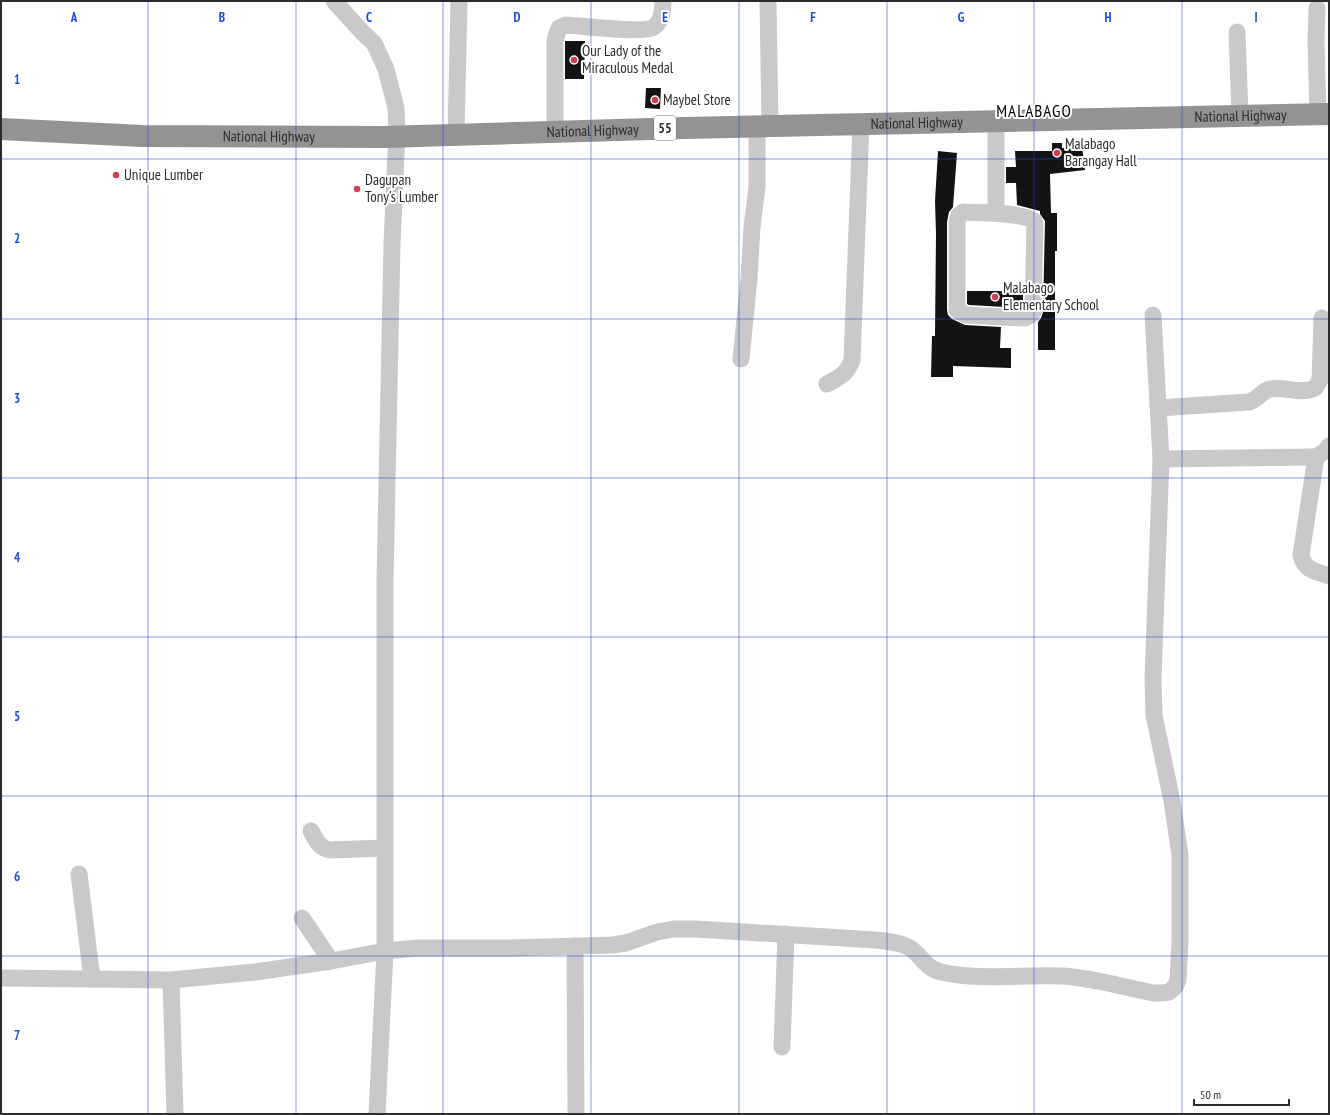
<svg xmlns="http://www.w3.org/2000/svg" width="1330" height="1115" font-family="'PT Sans Narrow',sans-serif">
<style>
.building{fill:#131313}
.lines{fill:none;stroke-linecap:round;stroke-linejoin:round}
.minor{stroke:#c9c9c9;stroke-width:17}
.highway{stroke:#939393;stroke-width:22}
.grid{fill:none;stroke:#1d4ed8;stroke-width:1;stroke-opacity:0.55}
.poi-dot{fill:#d23f54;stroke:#fff;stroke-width:1.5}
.labels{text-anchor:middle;stroke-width:4;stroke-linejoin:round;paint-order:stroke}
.shield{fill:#fff;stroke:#6b6b6b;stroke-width:1}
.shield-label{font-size:14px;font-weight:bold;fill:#2c2c2c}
.poi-label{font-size:15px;fill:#2c2c2c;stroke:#fff;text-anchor:start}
.street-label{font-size:15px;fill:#2c2c2c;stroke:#fff}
.quarter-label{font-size:17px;letter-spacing:1px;fill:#000;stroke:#fff}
.grid-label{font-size:13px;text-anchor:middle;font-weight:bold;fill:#1d4ed8;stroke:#fff;stroke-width:4;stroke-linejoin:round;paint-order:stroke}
</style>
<rect width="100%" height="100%" fill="#fff"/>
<g class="building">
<path d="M565,41H585L584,79H565Z"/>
<path d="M646,88H661L660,109L645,108Z"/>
<path d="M1052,143H1062V148L1082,146L1085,170L1050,174L1051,213H1057V251H1055V350H1038V322L1041,318L1043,312L1045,221L1040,214V211L1017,205L1016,183H1006V167H1016L1015,151H1052Z"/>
<path d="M938,151L957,153L953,207L949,212L947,222V310L948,315L952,319L965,325L1001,327L1000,348H1011V368L953,366V377H931L932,336H935L936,234L935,201Z"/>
<path d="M967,291H1023V308L969,305L967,304Z"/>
</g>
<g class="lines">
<g class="minor">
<path d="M334,1L363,33L374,43L386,69L396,108L397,132L392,244L385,580V951L377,1114"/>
<path d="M768,1L770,126"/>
<path d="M1317,8L1316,43L1318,114"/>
<path d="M1237,32L1240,116"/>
<path d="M555,132V40L559,28L566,25C582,26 640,33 652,28C662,23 663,11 663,1"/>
<path d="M456,134L459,1"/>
<path d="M963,212C979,213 1022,212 1034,221L1035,224L1033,312L1031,315L1025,318L966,315L957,310V222L959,215Z"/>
<path d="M996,213V122"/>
<path d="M741,359L749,279L752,227L757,187V126"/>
<path d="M827,384C840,377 847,374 852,360L861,124"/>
<path d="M1159,408L1248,402C1257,401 1261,391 1270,389C1285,386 1300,395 1315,388L1320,380L1322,318"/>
<path d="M1316,457L1325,451L1329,446"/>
<path d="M1161,459L1316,457L1301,555C1305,571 1315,571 1329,576"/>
<path d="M311,831C316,840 319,848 330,850L384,848"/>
<path d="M79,874L92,979"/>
<path d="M302,918L331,961"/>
<path d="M575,946L576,1114"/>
<path d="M1,978L171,980L255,972L331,961L385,951L417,948H512L613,945L626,943L657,932L674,929H696L875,940C886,941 900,942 910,948C922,956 926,969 941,972C981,981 1022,974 1063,976C1093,978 1123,987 1153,993H1162L1169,992L1175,987L1178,980L1180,942V855L1172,801L1154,715L1153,679L1161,459L1153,315"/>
<path d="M171,980L175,1114"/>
<path d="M782,1047L786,934"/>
</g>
<path class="highway" id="s1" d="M1,129L142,136L384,137L685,128L1329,114"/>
</g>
<path class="grid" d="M148,1V1114M296,1V1114M443,1V1114M591,1V1114M739,1V1114M887,1V1114M1034,1V1114M1182,1V1114M1,159H1329M1,319H1329M1,478H1329M1,637H1329M1,796H1329M1,956H1329"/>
<g class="poi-dot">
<circle cx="574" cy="60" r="4"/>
<circle cx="655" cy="100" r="4"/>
<circle cx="1057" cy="153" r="4"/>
<circle cx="116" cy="175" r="4"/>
<circle cx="357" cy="189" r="4"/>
<circle cx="995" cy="297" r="4"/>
</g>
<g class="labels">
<rect class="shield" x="654" y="116" width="22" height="24" rx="3"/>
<g class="shield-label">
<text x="665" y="133">55</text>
</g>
<g class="poi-label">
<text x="582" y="56">Our Lady of the<tspan x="582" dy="17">Miraculous Medal</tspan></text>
<text x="663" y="105">Maybel Store</text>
<text x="1065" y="149">Malabago<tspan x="1065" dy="17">Barangay Hall</tspan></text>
<text x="124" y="180">Unique Lumber</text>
<text x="365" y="185">Dagupan<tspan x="365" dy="17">Tony's Lumber</tspan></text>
<text x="1003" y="293">Malabago<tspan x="1003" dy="17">Elementary School</tspan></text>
</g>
<g class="street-label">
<text dy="5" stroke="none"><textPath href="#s1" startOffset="1240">National Highway</textPath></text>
<text dy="5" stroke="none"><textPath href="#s1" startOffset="916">National Highway</textPath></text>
<text dy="5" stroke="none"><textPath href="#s1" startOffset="592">National Highway</textPath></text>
<text dy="5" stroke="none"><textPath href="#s1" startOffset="268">National Highway</textPath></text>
</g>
<g class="quarter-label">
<text x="1034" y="117">MALABAGO</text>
</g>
</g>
<g class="grid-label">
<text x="74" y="22">A</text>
<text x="222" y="22">B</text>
<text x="369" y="22">C</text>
<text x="517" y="22">D</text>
<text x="665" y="22">E</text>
<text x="813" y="22">F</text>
<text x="961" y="22">G</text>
<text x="1108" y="22">H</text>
<text x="1256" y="22">I</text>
<text x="17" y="84">1</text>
<text x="17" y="243">2</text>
<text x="17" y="403">3</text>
<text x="17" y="562">4</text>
<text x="17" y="721">5</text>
<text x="17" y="881">6</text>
<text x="17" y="1040">7</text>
</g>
<rect width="1330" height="1115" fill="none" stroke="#2c2c2c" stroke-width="4"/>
<path d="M1194 1099v6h95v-6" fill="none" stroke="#2c2c2c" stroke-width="2"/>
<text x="1200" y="1099" font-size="12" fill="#2c2c2c" stroke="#ffffff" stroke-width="3" paint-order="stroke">50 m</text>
</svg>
